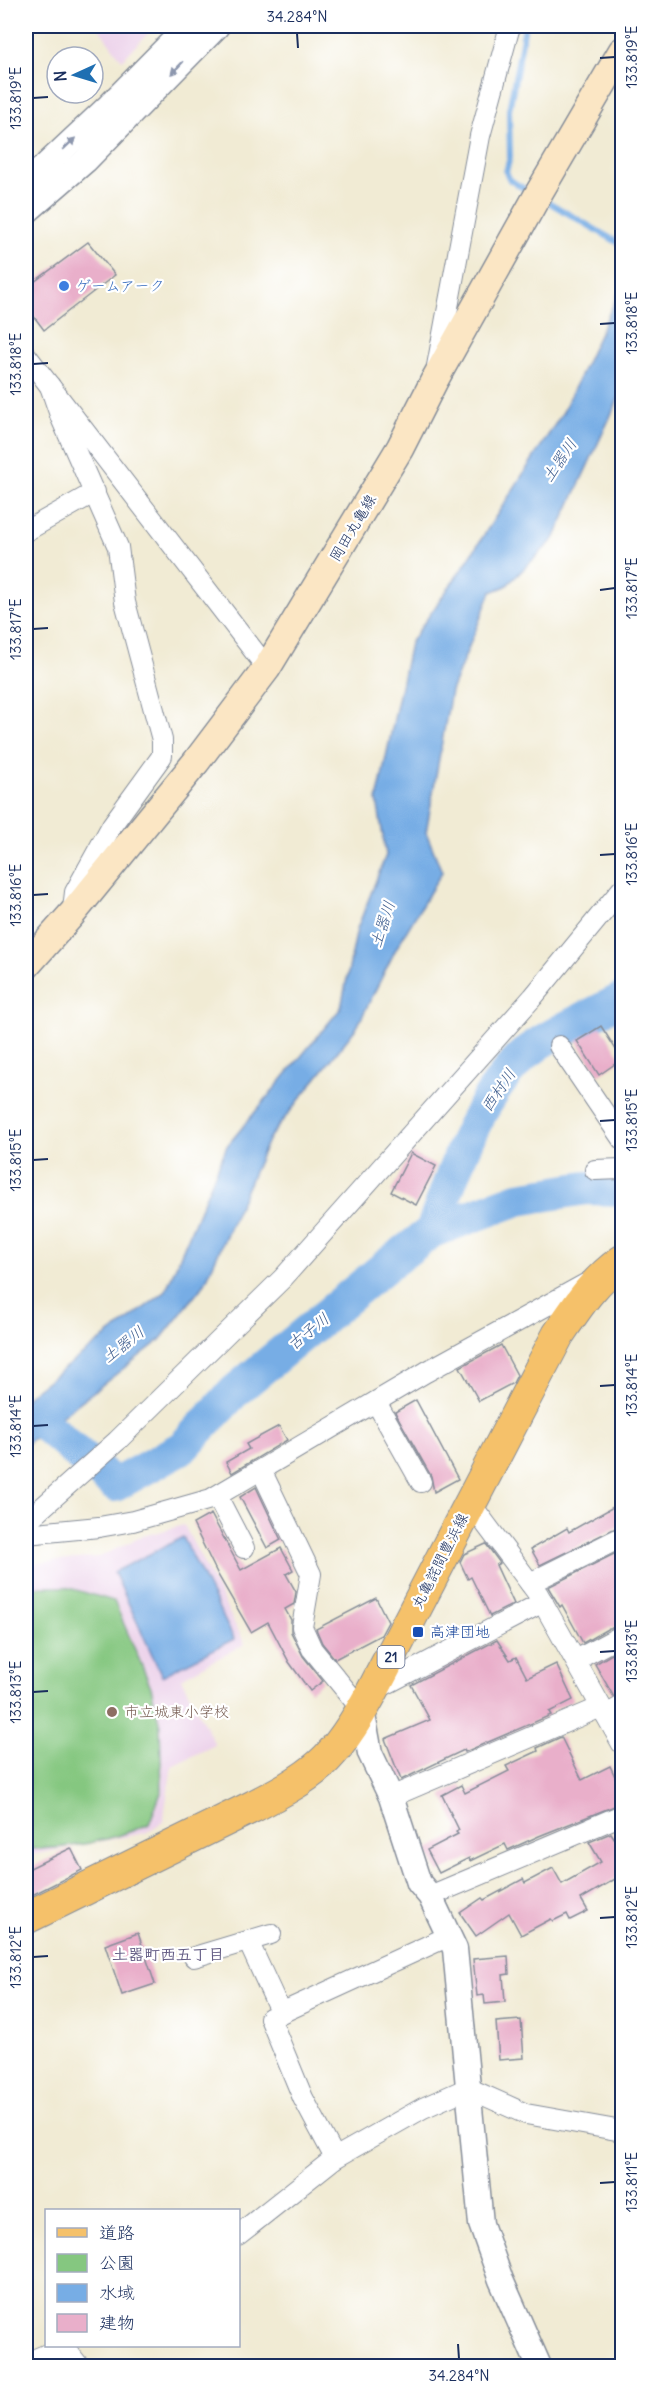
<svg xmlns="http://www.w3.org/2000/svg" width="648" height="2392" font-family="Delius,'Klee One',sans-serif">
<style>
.built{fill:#ecd1ea}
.green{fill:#85c780;stroke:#507b6f;stroke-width:1.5}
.water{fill:#77ade5;stroke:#496ea2;stroke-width:1.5}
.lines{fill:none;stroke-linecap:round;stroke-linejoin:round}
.stream{stroke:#77ade5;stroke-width:6}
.river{stroke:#77ade5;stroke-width:34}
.building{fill:#e9afca}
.minor-casing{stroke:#868d99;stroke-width:22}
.tertiary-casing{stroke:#868d99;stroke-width:27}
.secondary-casing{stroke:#868d99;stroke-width:30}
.primary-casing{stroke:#868d99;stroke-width:34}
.minor{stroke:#fff;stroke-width:20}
.tertiary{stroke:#fff;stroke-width:24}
.secondary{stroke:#fbe6c4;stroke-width:27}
.primary{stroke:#f5c16b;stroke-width:32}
.oneway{fill:#8d97ae}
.ticks{fill:none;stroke:#1b2f5e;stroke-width:2}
.shop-dot{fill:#3f7fe0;stroke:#fff;stroke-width:2}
.transit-dot{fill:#1a4fb4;stroke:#fff;stroke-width:2}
.education-dot{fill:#8d6e63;stroke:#fff;stroke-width:2}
.labels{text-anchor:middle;stroke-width:4.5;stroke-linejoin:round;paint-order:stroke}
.shield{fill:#fff;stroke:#5f6d8e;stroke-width:1.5}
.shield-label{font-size:14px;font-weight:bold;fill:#1b2f5e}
.shop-label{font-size:15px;fill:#366cbe;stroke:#fff;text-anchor:start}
.street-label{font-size:15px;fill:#1b2f5e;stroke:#fff}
.transit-label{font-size:15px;fill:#164399;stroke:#fff;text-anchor:start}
.education-label{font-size:15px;fill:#785e54;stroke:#fff;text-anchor:start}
.water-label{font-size:16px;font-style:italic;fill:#3b5b8d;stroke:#fff}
.neighbourhood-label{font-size:16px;font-weight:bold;fill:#635c84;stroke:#fff}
.neatline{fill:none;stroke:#1b2f5e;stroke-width:2}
.ticks-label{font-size:15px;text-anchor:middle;fill:#1b2f5e}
</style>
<rect width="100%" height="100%" fill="#fff"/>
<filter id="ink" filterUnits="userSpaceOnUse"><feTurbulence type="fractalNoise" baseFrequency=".0167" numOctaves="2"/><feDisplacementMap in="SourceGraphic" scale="12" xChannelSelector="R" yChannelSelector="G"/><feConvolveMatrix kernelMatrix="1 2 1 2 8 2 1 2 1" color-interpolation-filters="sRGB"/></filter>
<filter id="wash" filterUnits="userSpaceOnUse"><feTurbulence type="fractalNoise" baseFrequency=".008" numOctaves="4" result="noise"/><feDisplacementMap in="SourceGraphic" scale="24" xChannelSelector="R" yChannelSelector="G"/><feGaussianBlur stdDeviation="1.35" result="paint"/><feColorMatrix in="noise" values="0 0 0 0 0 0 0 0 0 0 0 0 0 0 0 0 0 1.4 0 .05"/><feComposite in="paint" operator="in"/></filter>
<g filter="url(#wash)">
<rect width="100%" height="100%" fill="#f1ebd4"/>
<g class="built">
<path d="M97,26H155L122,60Z"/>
<path d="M184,1525L245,1644L181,1678L215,1745L172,1766L163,1822L145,1833L26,1856V1564L99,1557L143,1536Z"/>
</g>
<path class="green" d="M30,1587H66L114,1601L151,1687L160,1726L162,1790L149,1824C109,1842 69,1849 26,1849V1589Z"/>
<g class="water">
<path d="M622,286V391L554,539L506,586L491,592L451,691L426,832L442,872L397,947L357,1027L269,1138L205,1283L160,1340L26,1444V1397L165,1292L227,1146L341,1008L357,929L386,855L377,800L410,643L466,563L563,412Z"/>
<path d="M183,1537L234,1639L162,1676L114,1572Z"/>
</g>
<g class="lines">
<g class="stream">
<path d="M525,26L509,110L510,157L506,172L510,180L531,193"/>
<path d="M543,199L622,245"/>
</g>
<g class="river">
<path d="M432,1231C455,1169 480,1085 537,1045C564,1027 595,1014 622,999"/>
<path d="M33,1415L115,1485L183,1447L235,1391L387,1265L432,1231L518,1199L586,1188L622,1189"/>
</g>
</g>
<g id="blocks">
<g class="building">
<path d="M88,242L115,275L44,330L26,306V288Z"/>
<path d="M601,1026L622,1059L599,1075L577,1041Z"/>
<path d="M411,1153L436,1166L416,1205L391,1192Z"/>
<path d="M501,1345L517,1375L513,1383L479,1401L460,1367Z"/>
<path d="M416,1400L458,1479L434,1492L431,1476L395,1412Z"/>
<path d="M279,1426L287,1440L232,1473L226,1462L249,1449L246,1444Z"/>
<path d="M256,1487L281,1540L267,1548L240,1497Z"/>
<path d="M622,1502V1525L540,1565L531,1549L567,1528L569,1532Z"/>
<path d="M211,1514L241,1570L281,1548L293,1570L286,1574L296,1592L294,1604L285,1609L291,1620V1632L303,1656L323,1681L310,1691L289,1662L268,1622L251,1632L218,1575L193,1524Z"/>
<path d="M486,1544L500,1563L496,1565L514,1604L490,1616L471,1577L468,1579L460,1562L464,1554Z"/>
<path d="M622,1550V1627L609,1628L583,1643L562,1605L560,1607L548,1587Z"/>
<path d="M376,1598L388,1622L381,1635L335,1659L322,1643L316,1629Z"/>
<path d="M497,1640L510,1660L516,1657L527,1678L556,1664L573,1700L549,1712L551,1715L465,1752L464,1750L401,1780L385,1739L430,1720L411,1685Z"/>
<path d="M622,1648V1694L614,1697L595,1664Z"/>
<path d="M561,1737L582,1780L610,1766L622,1791V1803L539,1836L508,1850L505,1844L470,1861L469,1858L439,1873L427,1850L458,1834L456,1832L459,1830L442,1795L461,1785L465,1793L509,1771L506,1766L538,1751L537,1748Z"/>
<path d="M611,1833L622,1850V1875L581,1899L588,1911L570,1920L567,1914L553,1921L551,1919L521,1935L509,1913L476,1936L460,1913L482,1898L484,1900L523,1879L525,1883L553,1868L562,1884L601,1862L589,1842Z"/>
<path d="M71,1848L82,1870L26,1898V1870Z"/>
<path d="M138,1933L155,1984L122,1995L105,1945Z"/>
<path d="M508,1956L509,1974L503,1975L505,2002L485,2004L484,1995L477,1996L473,1959Z"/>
<path d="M521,2020L524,2058L499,2060L496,2022Z"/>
</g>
</g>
</g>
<g filter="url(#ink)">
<use href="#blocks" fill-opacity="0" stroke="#868d99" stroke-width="1.5"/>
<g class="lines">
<g class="minor-casing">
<g id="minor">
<path d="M26,355L267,668"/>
<path d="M437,366L480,136L510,26"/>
<path d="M50,386L61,418L118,547L125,602L162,740V756L112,825L75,892L73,909"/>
<path d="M26,531L95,492"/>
<path d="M559,1046L622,1139"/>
<path d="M595,1170L622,1169"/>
<path d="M376,1402L421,1482"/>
<path d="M261,1470L311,1574L302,1627L312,1649L362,1710"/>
<path d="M217,1496L244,1548"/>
<path d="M470,1503L538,1594L622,1744"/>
<path d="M26,1522L117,1441L283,1278L533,997L622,889"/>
<path d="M26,1534L99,1527L133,1521L211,1499L426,1372L591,1281"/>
<path d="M530,1583L622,1537"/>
<path d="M576,1660L615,1639"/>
<path d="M375,1690L543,1602"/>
<path d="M606,1715L622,1706"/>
<path d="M391,1797L601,1707"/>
<path d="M430,1896L622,1815"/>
<path d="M248,1941L281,2013"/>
<path d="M194,1957L271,1934"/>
<path d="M335,2158L303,2098L270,2018L449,1936"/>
<path d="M238,2235L335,2158L423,2108L468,2088L526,2114L622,2131"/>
<path d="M64,2347L79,2366"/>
<path d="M26,2363L66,2346"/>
</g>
</g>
<g class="tertiary-casing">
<g id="tertiary">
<path d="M26,184L109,106L188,26"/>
<path d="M26,212L85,161L217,26"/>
<path d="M362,1710L370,1753L391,1797L419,1883L430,1896L455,1949L481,2224L501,2280L539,2366"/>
</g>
</g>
<g class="secondary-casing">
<path id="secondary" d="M26,966L72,914L196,762L267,668L400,448L434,381L540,191L622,51"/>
</g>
<g class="primary-casing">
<path id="primary" d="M26,1918L254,1806C277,1794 302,1781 321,1764C342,1745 359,1716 372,1692L558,1335C577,1307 594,1280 622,1261"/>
</g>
<use href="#minor" class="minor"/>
<use href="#tertiary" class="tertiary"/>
<use href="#secondary" class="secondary"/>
<use href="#primary" class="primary"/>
</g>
<defs><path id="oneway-solid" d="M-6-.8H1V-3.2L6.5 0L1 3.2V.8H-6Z" transform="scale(1.5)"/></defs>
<g class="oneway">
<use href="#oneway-solid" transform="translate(177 68) rotate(134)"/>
<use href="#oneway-solid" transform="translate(69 144) rotate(-43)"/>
</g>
</g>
<path class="ticks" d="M297,33L298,48M600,58L615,57M33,98L48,97M600,324L615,323M33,364L48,363M600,590L615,588M33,629L48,628M600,855L615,854M33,895L48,894M600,1121L615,1120M33,1160L48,1159M600,1386L615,1385M33,1426L48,1425M600,1652L615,1651M33,1692L48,1691M600,1918L615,1917M33,1957L48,1956M600,2183L615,2182M458,2344L459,2359"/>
<circle class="shop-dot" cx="64" cy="286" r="6"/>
<rect class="transit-dot" x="412" y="1626" width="12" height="12" rx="3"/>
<circle class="education-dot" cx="112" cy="1712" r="6"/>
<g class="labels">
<rect class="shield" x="377.5" y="1646" width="27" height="22" rx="4.5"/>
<g class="shield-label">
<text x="391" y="1662">21</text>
</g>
<g class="shop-label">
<text x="76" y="291">ゲームアーク</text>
</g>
<g class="street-label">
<text transform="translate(353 528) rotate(-59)" y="5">岡田丸亀線</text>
<text transform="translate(440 1561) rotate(-63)" y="5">丸亀詫間豊浜線</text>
</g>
<g class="transit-label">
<text x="430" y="1637">高津団地</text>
</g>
<g class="education-label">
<text x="124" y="1717">市立城東小学校</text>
</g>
<g class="water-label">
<text transform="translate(559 460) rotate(-56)" y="6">土器川</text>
<text transform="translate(382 924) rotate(-72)" y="6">土器川</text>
<text transform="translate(498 1090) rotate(-56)" y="6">西村川</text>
<text transform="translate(308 1331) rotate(-39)" y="6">古子川</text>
<text transform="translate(123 1344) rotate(-38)" y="6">土器川</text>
</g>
<g class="neighbourhood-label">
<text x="168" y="1960">土器町西五丁目</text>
</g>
</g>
<rect width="648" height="2392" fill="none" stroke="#fff" stroke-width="66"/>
<rect x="45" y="2209" width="195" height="138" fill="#ffffff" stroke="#a4acbf" stroke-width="1.5"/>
<rect x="57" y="2228" width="30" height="9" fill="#f5c16b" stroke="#a4acbf" stroke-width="1.5"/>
<text x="99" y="2239" font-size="18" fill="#1b2f5e">道路</text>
<rect x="57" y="2254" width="30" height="18" fill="#85c780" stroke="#a4acbf" stroke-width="1.5"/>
<text x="99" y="2269" font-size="18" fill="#1b2f5e">公園</text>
<rect x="57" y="2284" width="30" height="18" fill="#77ade5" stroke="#a4acbf" stroke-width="1.5"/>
<text x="99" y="2299" font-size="18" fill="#1b2f5e">水域</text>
<rect x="57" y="2314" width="30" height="18" fill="#e9afca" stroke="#a4acbf" stroke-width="1.5"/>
<text x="99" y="2329" font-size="18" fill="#1b2f5e">建物</text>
<g transform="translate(75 75) rotate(266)"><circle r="28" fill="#ffffff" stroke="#a4acbf" stroke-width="1.5"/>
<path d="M0-4.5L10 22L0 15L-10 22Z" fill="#1f6fb2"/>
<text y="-9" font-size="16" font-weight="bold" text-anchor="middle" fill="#1b2f5e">N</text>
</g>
<rect x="33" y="33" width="582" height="2326" class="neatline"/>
<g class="ticks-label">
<text x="297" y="22">34.284°N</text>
<text transform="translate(632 57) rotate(-90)" y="5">133.819°E</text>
<text transform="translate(16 98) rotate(-90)" y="5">133.819°E</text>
<text transform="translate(632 323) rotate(-90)" y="5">133.818°E</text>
<text transform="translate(16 364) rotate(-90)" y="5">133.818°E</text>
<text transform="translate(632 588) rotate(-90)" y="5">133.817°E</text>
<text transform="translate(16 629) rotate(-90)" y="5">133.817°E</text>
<text transform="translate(632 854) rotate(-90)" y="5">133.816°E</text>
<text transform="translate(16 895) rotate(-90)" y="5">133.816°E</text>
<text transform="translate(632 1120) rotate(-90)" y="5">133.815°E</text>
<text transform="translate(16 1160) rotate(-90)" y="5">133.815°E</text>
<text transform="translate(632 1385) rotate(-90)" y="5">133.814°E</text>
<text transform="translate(16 1426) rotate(-90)" y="5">133.814°E</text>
<text transform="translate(632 1651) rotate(-90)" y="5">133.813°E</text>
<text transform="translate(16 1692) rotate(-90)" y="5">133.813°E</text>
<text transform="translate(632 1917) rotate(-90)" y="5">133.812°E</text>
<text transform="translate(16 1957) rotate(-90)" y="5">133.812°E</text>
<text transform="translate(632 2182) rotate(-90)" y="5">133.811°E</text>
<text x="459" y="2381">34.284°N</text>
</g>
</svg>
